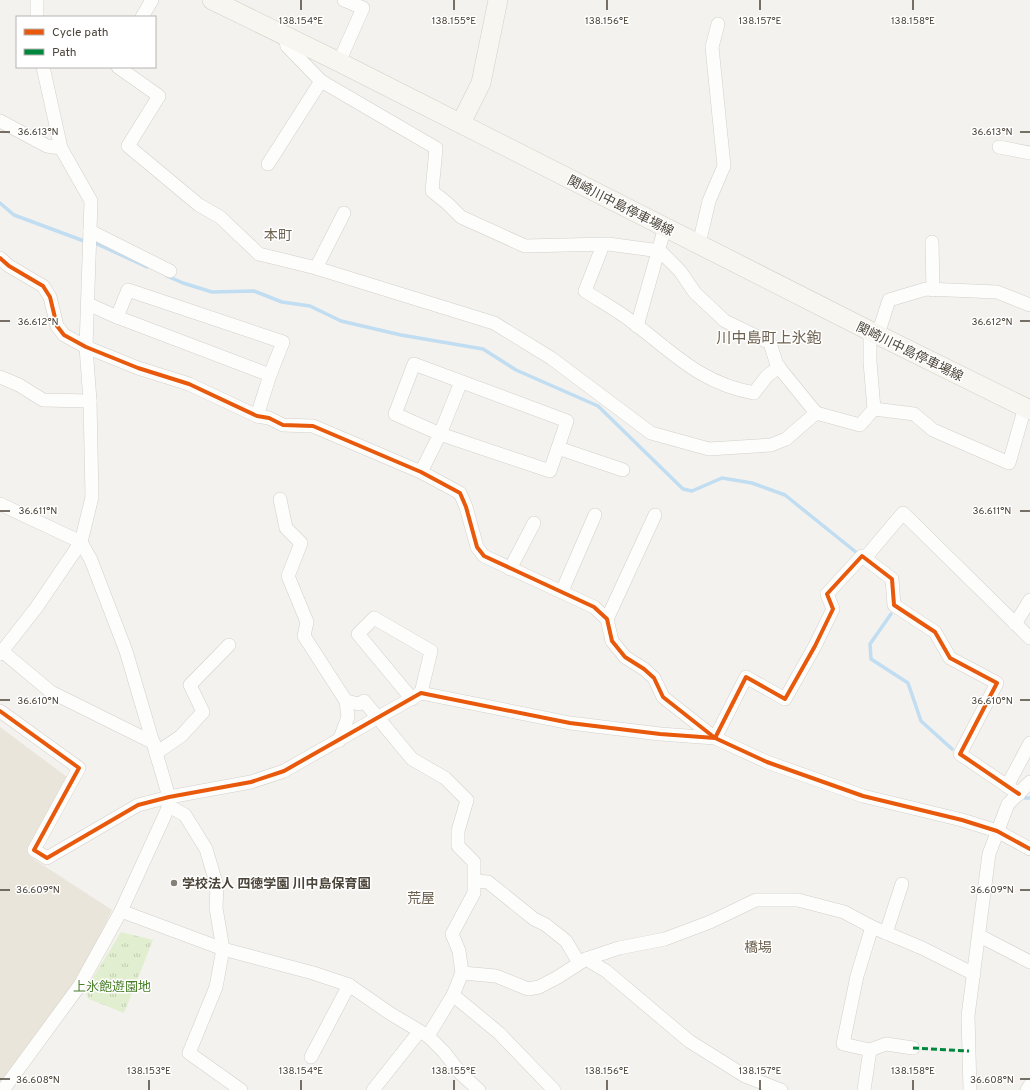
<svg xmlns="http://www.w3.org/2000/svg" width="1030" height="1090" font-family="Overpass,'Noto Sans JP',sans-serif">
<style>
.education{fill:#eae5da}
.grass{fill:url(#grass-tufts)}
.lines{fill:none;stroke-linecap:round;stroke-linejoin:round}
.stream{stroke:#c0ddf1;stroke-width:3.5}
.street-casing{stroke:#d2d0cb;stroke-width:14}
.secondary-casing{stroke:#d3cfc5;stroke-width:20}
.street{stroke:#fdfdfc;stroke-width:13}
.secondary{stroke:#f7f6f1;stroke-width:19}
.quiet{stroke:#00873e;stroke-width:3;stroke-dasharray:6 3;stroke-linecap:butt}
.cycleway-casing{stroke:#fff;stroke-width:6}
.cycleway{stroke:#e8590c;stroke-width:4}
.ticks{fill:none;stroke:#4b4439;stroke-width:1.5}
.poi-dot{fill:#868178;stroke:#fff;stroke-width:1.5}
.labels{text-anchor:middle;stroke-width:3;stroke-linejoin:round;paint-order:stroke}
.street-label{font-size:13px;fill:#4b4439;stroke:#fff}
.poi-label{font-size:13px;font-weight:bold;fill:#4b4439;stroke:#fff;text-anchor:start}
.park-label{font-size:13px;fill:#4a7f2a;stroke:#fff}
.neighbourhood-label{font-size:14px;fill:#6e6250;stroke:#fff}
.quarter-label{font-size:15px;fill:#6e6250;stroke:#fff}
.ticks-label{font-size:10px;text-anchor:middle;fill:#4b4439;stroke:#fff;stroke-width:3;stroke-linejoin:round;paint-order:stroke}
</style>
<defs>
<pattern id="grass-tufts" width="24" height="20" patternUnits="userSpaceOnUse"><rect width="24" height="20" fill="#e1eecf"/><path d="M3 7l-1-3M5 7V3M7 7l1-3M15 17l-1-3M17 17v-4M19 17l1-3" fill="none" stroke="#c3cdb2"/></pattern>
</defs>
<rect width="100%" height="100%" fill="#f4f2ee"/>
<path class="education" d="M0,727L67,777L29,856L112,910L76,986L40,1038L0,1082Z"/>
<path class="grass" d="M121,932L153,940L124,1013L89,999L85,991Z"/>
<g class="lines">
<g class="stream">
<path d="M0,203L14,215L84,241"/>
<path d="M95,243L147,267"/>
<path d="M167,276L183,283L212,292L254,291L282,302L310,306L341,321L401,335L483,349L516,370L598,406L683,489L692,491L722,478L752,483L785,495L857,553"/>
<path d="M891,614L870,644L871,659L908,683L921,721L952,749"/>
<path d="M1025,798H1030"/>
</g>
<g class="street-casing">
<g id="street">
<path d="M37,0V17"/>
<path d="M142,17L152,0"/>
<path d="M285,37L287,46L321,81L436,148L432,191L447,203L461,217L525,246L608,244L660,251L680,271L695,293L725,321L770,343L777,365L816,413"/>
<path d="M339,62L363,8L344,0"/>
<path d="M118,67L159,96L128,146L199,205L220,217L259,254L316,268L494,323L551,358L651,433L709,449L771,445L786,439L816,413L860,425L874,409L870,362V331"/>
<path d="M0,121L47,146L61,148"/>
<path d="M999,147L1030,153"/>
<path d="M268,164L321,81"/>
<path d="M90,231L170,271"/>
<path d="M932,242L933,290"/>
<path d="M699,244L709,201L724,166L712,47L718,24"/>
<path d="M603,245L585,291C600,301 617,310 631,321C673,352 699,383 754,393L767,376L779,367"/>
<path d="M0,258L9,266L43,286L50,297L57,326L64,335L86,347L138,368L189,384L257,416L269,418L283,425L313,426L421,472L460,493L466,507L477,547L484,556L594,607L607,619L612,641L625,657L644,669L654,678L663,697L715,738L746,677L785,699L815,646L833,609L827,594L862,556L892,579L894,605L935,632L950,658L997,683L960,754L1019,794"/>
<path d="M316,268L344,213"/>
<path d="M88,304L117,317L270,375L257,416"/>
<path d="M117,317L128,290L283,342L270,375"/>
<path d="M637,326L665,227"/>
<path d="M878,334L889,300L926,289L997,292L1030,305"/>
<path d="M414,364L567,421L550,471L440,434L395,414Z"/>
<path d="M0,377L19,385L43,400L90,401"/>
<path d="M874,409L914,414L933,430L1009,463L1025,407"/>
<path d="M558,448L623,470"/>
<path d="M421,472L440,434L461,382"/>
<path d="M280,499L286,528L301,543L288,576L307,622L304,636L346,701L348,717L339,741"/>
<path d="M0,504L81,542L91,560L126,651L169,797V806L121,911L80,985L3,1090"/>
<path d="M865,558L903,513L1030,638"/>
<path d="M510,569L534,523"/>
<path d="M562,591L595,515"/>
<path d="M607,619L655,515"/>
<path d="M1015,624L1030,600"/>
<path d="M2,651L51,692L154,743"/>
<path d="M0,654L36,608L81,542L92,497L90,401L86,347L91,201L61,148L43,67"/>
<path d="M412,699L358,634L374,618L431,651L421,693"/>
<path d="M346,701L359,704L364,701L412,759L445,778L467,800L458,831V846L474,862V893L452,934L459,951L462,973"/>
<path d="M0,711L79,768L34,850L47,858L138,805L169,797L251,782L284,771L421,693L570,723L660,734L715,738L767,762L863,796L962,820L997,831L1030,849"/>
<path d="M156,753L181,736L203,712L190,685L229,645"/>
<path d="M1007,786L1030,743"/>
<path d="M169,806L185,815L206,849L217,886L216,908L223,949L216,987L189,1053L241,1090"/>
<path d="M475,881L488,882L534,919L546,925L566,941L579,963"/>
<path d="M121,911L223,949L313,973L349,985L391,1014L428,1036L444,1052L461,1074L479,1090"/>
<path d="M886,933L902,884"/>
<path d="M980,936L1030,962"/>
<path d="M586,959L606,971L689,1041L745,1076L781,1090"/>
<path d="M453,995L499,1033L554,1090"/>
<path d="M428,1036L453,995L462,973L496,976L528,989L539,987L558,977L586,959L619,948L665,939L710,922L756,900H798L844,912L872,927L922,948L974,974"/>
<path d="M870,1050L886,1044L913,1048"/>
<path d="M311,1057L349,985"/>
<path d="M373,1090L419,1032"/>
<path d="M864,1090L870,1050L843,1044L857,976L872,927"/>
<path d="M970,1090L968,1016L989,854L1008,804L1030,782"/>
<path d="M1027,1090L1030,1085"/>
</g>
</g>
<g class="secondary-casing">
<g id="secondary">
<path d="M212,0L339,62L870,331L1030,410"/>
<path d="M461,123L481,83L498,0"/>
</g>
</g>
<use href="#street" class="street"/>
<use href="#secondary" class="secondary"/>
<path class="quiet" d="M913,1048L969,1051"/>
<g class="cycleway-casing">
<g id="cycleway">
<path d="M0,258L9,266L43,286L50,297L57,326L64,335L86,347L138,368L189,384L257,416L269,418L283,425L313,426L421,472L460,493L466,507L477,547L484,556L594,607L607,619L612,641L625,657L644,669L654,678L663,697L715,738L746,677L785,699L815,646L833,609L827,594L862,556L892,579L894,605L935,632L950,658L997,683L960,754L1019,794"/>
<path d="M0,711L79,768L34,850L47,858L138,805L169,797L251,782L284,771L421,693L570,723L660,734L715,738L767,762L863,796L962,820L997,831L1030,849"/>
</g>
</g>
<use href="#cycleway" class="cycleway"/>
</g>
<path class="ticks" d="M301,0V10M454,0V10M607,0V10M760,0V10M913,0V10M0,132H10M1020,132H1030M0,321H10M1020,321H1030M0,511H10M1020,511H1030M0,700H10M1020,700H1030M0,890H10M1020,890H1030M0,1079H10M1020,1079H1030M149,1080V1090M301,1080V1090M454,1080V1090M607,1080V1090M760,1080V1090M913,1080V1090"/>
<circle class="poi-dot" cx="174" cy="883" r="4"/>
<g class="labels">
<g class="street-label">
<text transform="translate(621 205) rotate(27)" y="5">関崎川中島停車場線</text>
<text transform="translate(910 351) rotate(26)" y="5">関崎川中島停車場線</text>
</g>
<g class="poi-label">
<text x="182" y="888">学校法人 四徳学園 川中島保育園</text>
</g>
<g class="park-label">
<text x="112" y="991">上氷飽遊園地</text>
</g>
<g class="neighbourhood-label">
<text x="278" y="240">本町</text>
<text x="421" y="903">荒屋</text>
<text x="758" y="952">橋場</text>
</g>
<g class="quarter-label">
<text x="769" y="343">川中島町上氷鉋</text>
</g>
</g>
<g class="ticks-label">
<text x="301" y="24">138.154°E</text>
<text x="454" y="24">138.155°E</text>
<text x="607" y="24">138.156°E</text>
<text x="760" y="24">138.157°E</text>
<text x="913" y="24">138.158°E</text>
<text x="38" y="135">36.613°N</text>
<text x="992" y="135">36.613°N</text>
<text x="38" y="325">36.612°N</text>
<text x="992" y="325">36.612°N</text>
<text x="38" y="514">36.611°N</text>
<text x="992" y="514">36.611°N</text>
<text x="38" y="704">36.610°N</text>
<text x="992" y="704">36.610°N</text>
<text x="38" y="893">36.609°N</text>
<text x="992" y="893">36.609°N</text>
<text x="149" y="1074">138.153°E</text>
<text x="301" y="1074">138.154°E</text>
<text x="454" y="1074">138.155°E</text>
<text x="607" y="1074">138.156°E</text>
<text x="760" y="1074">138.157°E</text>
<text x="913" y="1074">138.158°E</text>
<text x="38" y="1083">36.608°N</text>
<text x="992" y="1083">36.608°N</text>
</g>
<rect x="16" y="16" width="140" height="52" fill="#ffffff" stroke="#b7b4b0"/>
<rect x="24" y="29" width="20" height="6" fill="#e8590c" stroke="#b7b4b0"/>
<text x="52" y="36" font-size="12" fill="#4b4439">Cycle path</text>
<rect x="24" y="49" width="20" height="6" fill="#00873e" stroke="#b7b4b0"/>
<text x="52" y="56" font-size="12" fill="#4b4439">Path</text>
</svg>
